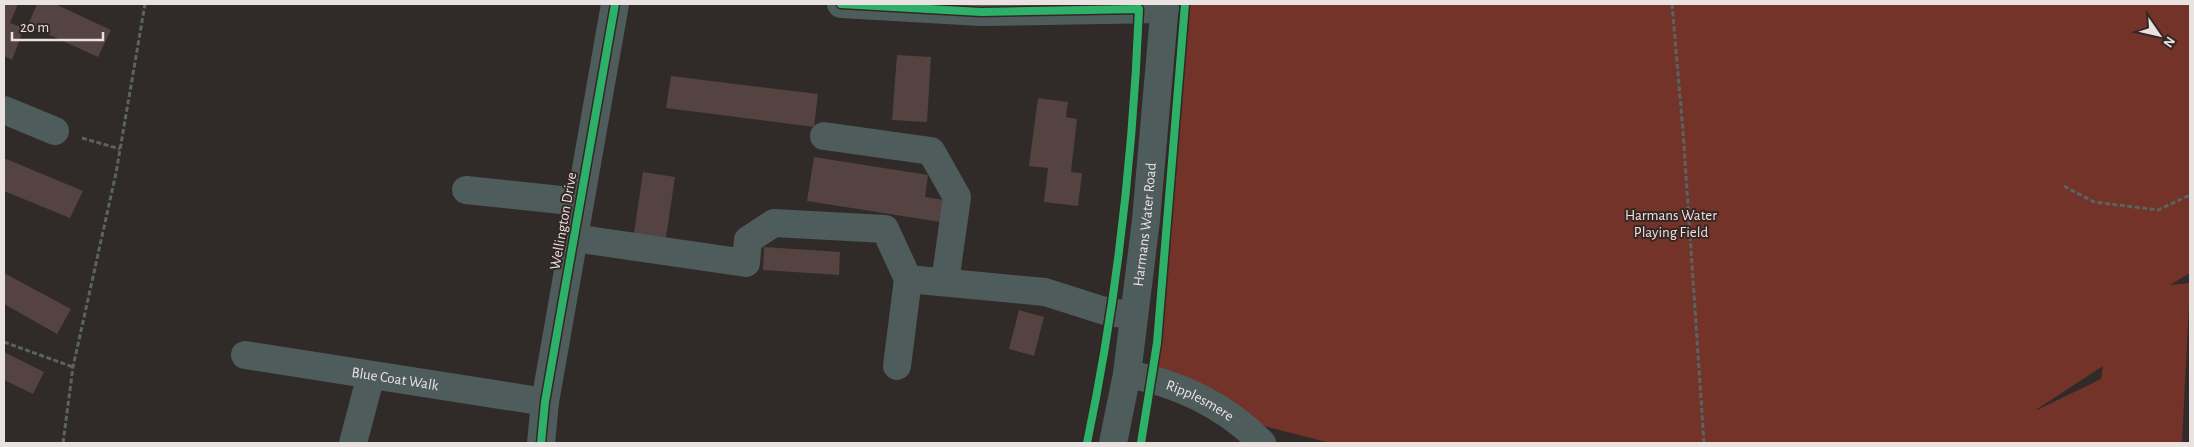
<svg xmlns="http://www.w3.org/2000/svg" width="2194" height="447" font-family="'Alegreya Sans',sans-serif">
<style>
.green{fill:#733329;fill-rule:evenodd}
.building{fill:#544340}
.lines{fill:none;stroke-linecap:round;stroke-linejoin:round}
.path{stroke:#5b6362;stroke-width:3;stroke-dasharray:5 2.5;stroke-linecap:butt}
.minor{stroke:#4e5c5b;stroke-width:28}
.cycleway-casing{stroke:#332826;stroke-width:11}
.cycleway{stroke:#2db169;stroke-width:8}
.labels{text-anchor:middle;stroke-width:4;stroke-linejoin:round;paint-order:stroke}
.park-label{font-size:15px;fill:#f7ddd8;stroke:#332826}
.street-label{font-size:15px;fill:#eae2e1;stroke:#332826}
</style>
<rect width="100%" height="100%" fill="#302a29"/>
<path class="green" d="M1184,4H2190V273L2170,285L2190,283L2182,443H1330L1233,418L1152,378ZM2103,366L2101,379L2037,410V409Z"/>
<g class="building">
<path d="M4,4H18L10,23L24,28L12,60L4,56Z"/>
<path d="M37,4H55L111,30L98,57L28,25Z"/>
<path d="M897,55L931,57L927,122L892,120Z"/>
<path d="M671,76L818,94L814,127L666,108Z"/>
<path d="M1038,98L1068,102L1066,117L1077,119L1071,172L1082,173L1078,206L1044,202L1048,168L1029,166Z"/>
<path d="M814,157L928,175L925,197L951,201L947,223L807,201Z"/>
<path d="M4,158L83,191L70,218L4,191Z"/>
<path d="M643,172L675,177L665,244L633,240Z"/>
<path d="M764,247L840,252L839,275L763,270Z"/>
<path d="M4,273L71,309L57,334L4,304Z"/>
<path d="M1019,310L1044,317L1034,356L1009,349Z"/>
<path d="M4,352L44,372L33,394L4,380Z"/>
</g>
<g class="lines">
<g class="path">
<path d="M1672,4L1683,131L1704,443"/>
<path d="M82,138L120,149"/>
<path d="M2064,186L2094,202L2158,210L2190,195"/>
<path d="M4,342L73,367"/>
<path d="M63,443L73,367L116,173L145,4"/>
</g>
<g class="minor">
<path d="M841,4L981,12L1165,9"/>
<path d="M4,110L55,131"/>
<path d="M824,136L931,151L957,197L945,282"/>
<path d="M466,190L580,202"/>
<path d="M574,238L746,263L748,240L774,223L885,229L908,279L1045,292L1111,313L1134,314"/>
<path id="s1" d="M245,355L545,402"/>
<path d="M897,366L908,279"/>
<path id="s2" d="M1127,374C1178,383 1226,406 1262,443"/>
<path d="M353,443L371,375"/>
<path d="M541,443L545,402L615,4"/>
<path id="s3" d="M1113,443L1127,374L1146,220L1165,4"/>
</g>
<g class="cycleway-casing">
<g id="cycleway">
<path d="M841,4L981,12L1139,9C1133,155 1117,300 1087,443"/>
<path d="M541,443L545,402L615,4"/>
<path d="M1141,443L1157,343L1185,4"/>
</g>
</g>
<use href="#cycleway" class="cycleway"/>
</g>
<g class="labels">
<g class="park-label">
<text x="1671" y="220">Harmans Water<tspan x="1671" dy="17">Playing Field</tspan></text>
</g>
<g class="street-label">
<text transform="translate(563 221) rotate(-80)" y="5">Wellington Drive</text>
<text dy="5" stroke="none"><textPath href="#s3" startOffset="221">Harmans Water Road</textPath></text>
<text dy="5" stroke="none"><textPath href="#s1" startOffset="152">Blue Coat Walk</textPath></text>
<text dy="5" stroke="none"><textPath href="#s2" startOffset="78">Ripplesmere</textPath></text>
</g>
</g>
<rect width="2194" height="447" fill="none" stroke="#eae2e1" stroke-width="10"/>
<g transform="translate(2159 35) rotate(124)" stroke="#332826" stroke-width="4" paint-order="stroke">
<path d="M0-4L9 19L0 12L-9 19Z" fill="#eae2e1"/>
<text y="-8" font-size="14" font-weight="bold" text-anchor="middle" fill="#eae2e1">N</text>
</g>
<path d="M12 32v8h91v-8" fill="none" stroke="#eae2e1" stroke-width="2.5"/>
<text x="20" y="32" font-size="15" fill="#eae2e1" stroke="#332826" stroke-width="4" paint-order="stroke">20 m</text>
</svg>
